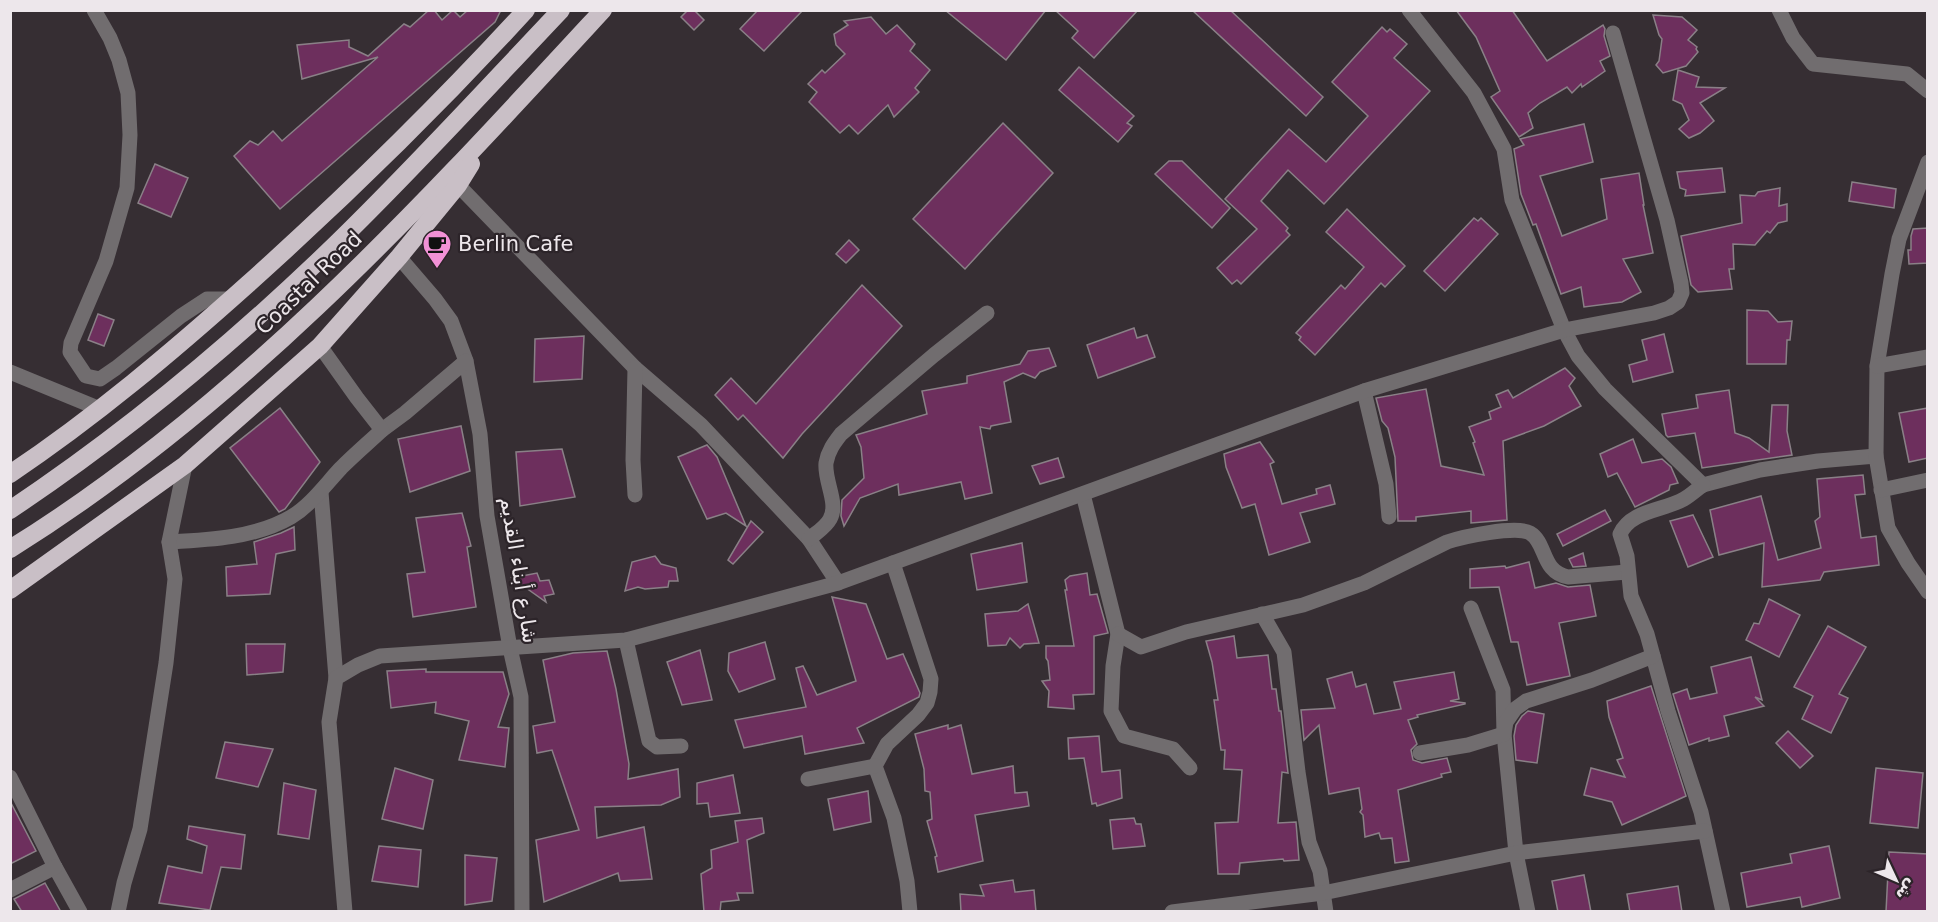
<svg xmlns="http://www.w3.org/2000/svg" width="1938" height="922" font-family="'DejaVu Sans',Vazirmatn,sans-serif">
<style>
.building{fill:#6d2f5d;stroke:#8a8087;stroke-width:1.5}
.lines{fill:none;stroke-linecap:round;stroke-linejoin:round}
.minor{stroke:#716d6f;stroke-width:15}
.highway{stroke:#c9bfc6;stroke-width:18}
.labels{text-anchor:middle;stroke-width:4.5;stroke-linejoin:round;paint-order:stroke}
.poi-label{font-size:21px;fill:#ede7eb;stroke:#2c2429;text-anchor:start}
.street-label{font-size:21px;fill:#ede7eb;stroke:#2c2429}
</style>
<rect width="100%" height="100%" fill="#362e33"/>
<g class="building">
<path d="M429,10H434L442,20L453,10L460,17L468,10H501L495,22L280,209L234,156L250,141L258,145L273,131L282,141L378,57L302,79L297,45L349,40V47L368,56L404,24L410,27Z"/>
<path d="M688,10H694L704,20L694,30L681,17Z"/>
<path d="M758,10H803L764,51L740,29Z"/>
<path d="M945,10H1046L1006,60Z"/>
<path d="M1055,10H1138L1094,58L1072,38L1078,31Z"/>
<path d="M1192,10H1230L1323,97L1306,116Z"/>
<path d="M1456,10H1512L1547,61L1603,25L1605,29L1604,36L1610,56L1600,61L1605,71L1582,87L1581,84L1572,93L1567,87L1540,103L1528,113L1533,128L1519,137L1491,97L1500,91L1476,37Z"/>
<path d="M1653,15L1682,17L1697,30L1688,40L1697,47L1696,49L1698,52L1686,66L1663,73L1656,65L1659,61L1662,39L1659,35Z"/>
<path d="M871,17L886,34L897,25L915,44L910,51L930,70L915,88L919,92L894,117L888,105L858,134L849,125L840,133L809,102L817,92L808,84L822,70L825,73L845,54L836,45L834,34L848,25L844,21Z"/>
<path d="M1382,27L1387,32L1390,29L1407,44L1394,58L1430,91L1324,204L1288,170L1261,201L1288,228L1286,231L1290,235L1241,284L1237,280L1232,284L1217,268L1257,229L1225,199L1289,129L1326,162L1368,116L1332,82Z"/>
<path d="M1079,67L1134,116L1127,123L1132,126L1118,142L1059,90Z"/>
<path d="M1678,70L1699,77L1696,87L1725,88L1700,103L1714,121L1700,133L1689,138L1679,129L1689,120L1682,104L1673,100Z"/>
<path d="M1003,123L1053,173L965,269L913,219Z"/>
<path d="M1584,124L1593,162L1540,176L1562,236L1607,219L1601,179L1639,173L1644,205H1643L1653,253L1623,259L1641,292L1622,302L1584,307L1581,287L1561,294L1536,224L1533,225L1521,194L1514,149L1524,145L1520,139Z"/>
<path d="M1169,161H1182L1230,208L1212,228L1155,174Z"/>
<path d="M155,164L188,178L171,217L138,203Z"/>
<path d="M1722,168L1725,192L1685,196L1686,190L1680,188L1677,172Z"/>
<path d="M1852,182L1896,189L1894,208L1849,201Z"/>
<path d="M1780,188L1779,206L1787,204V221L1778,223L1770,233L1767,231L1755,245L1733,244L1734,269H1729L1732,289L1698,292L1691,285L1681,236L1742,223L1740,195L1755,196L1758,192Z"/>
<path d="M1347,209L1405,266L1385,287L1381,283L1315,355L1299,340L1301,337L1296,333L1341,285L1345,289L1364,267L1326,232Z"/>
<path d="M1474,218L1478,221L1481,218L1498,234L1445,291L1424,271Z"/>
<path d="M1928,228V263L1909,264L1908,250H1911V236L1913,229Z"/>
<path d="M849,240L859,250L846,263L836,254Z"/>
<path d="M862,285L902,326L802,434L783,458L743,415L738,420L715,395L731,378L756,404Z"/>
<path d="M1747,310L1768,311L1778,322L1792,321L1790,340H1787L1786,364H1747Z"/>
<path d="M98,314L114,320L104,346L88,340Z"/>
<path d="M1134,328L1137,338L1147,335L1155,357L1098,378L1087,345Z"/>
<path d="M1664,334L1673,372L1633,382L1629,365L1647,360L1642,340Z"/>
<path d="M584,336L582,379L534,382L535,339Z"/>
<path d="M1049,348L1056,366L1040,372L1035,378L1023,373L1004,382L1011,422L991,426L990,429L980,427L992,493L965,499L961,482L899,495L898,484L860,498L844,526L841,516L842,500L864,478L861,447L856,435L927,414L922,391L967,383V376L1020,364L1028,351Z"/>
<path d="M1565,368L1575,378L1569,386L1581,406L1544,426L1503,441L1507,520L1471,523V511L1416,517V521H1398L1395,457L1388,428L1382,421L1376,398L1426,389L1441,466L1484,475L1473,443L1475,442L1469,427L1491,419L1489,412L1501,407L1496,395L1508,390L1513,398Z"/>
<path d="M1729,390L1735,433L1749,438L1769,452L1772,405H1788L1787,431L1792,455L1702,468L1695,433L1668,437L1666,435L1662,414L1698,408L1696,395Z"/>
<path d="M280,408L320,462L285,509L279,512L230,448Z"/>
<path d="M1928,408V458L1909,462L1899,413Z"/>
<path d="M461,426L470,471L410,492L398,439Z"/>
<path d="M1633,439L1642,463L1662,459L1671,467L1678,483L1670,485L1669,490L1635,507L1617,473L1608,477L1600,454Z"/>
<path d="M1260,442L1274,462L1270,464L1282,504L1317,494L1316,489L1330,485L1335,504L1300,513L1310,542L1269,555L1255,504L1242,508L1226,467L1224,454Z"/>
<path d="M707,445L717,457L746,526L726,513L707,519L678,457Z"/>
<path d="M562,449L575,497L520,506L516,452Z"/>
<path d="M1058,458L1064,477L1040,484L1032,466Z"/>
<path d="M1863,475L1865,494L1855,495L1861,538L1876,536L1879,565L1824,572L1820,580L1762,587L1764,543L1719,555L1710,510L1761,496L1778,560L1821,548L1815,521L1820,517L1817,479Z"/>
<path d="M1605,510L1611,521L1563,546L1557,534Z"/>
<path d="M462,513L471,546L467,547L476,607L413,617L407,574L425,572L416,518Z"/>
<path d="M1693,515L1713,557L1688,567L1670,521Z"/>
<path d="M751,521L763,532L733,564L728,560Z"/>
<path d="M294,527L295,550L276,554L270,594L227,596L226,567L257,564L254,542L281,533Z"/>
<path d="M1022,543L1027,582L977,590L971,554Z"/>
<path d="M1583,553L1586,566L1573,567L1569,559Z"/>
<path d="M655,556L661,564L676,568L678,581H669L668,587L645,589L638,587L625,591L632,562Z"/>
<path d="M1529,562L1535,588L1556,583L1568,587L1590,585L1596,616L1559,623L1570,676L1527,685L1518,642H1511L1499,587L1470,588V569L1505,566L1506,568Z"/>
<path d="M537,573L540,581L549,580L554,594L544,596L546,602L512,578Z"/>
<path d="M1087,573L1090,595L1097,594L1108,633L1094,636V694L1073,695L1074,709L1048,707L1049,691L1042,681L1050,680L1048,661L1046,658V646H1074L1065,590H1067L1065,580L1070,576Z"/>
<path d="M832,597L866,604L887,659L903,654L920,693L919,697L857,728L864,743L805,754L802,736L744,748L735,720L806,707L796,668L803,666L817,695L856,681Z"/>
<path d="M1769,599L1800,615L1779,657L1746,640L1754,623L1759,624Z"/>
<path d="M1028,604L1039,643L1024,644L1020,648L1010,638L1006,645L988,646L985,614L1018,611Z"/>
<path d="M1828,626L1866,647L1839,694L1848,698L1831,733L1802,719L1813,696L1794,687Z"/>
<path d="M1234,636L1237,658L1268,655L1272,689H1276L1279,711H1281L1288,773L1282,772L1278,823L1296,822L1299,860L1284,861L1283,859L1240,863L1239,874H1218L1215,823L1238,822L1242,770L1224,769L1225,750H1221L1214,700H1218L1212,662L1206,641Z"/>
<path d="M765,642L775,679L739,692L728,671L729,653Z"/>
<path d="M246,644H285L283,672L247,675Z"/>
<path d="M700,650L712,700L682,705L667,662Z"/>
<path d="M607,651L616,689L629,764L628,779L678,769L680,797L661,805L595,807L597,838L644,827L652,879L620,881L618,873L544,902L536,840L579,830L552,750L537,753L533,726L555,722L543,660L573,653Z"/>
<path d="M1751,657L1762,700L1755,697L1764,706L1724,716L1729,736L1709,741V738L1689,745L1673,694L1687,689L1690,699L1717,693L1711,667Z"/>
<path d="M426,669V672H503L509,694L498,727L509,728L505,767L459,760L469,721L435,713L436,702L391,708L387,671Z"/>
<path d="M1352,672L1356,687L1366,684L1374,714L1401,709L1394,682L1454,672L1459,699L1450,701L1465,703V704L1417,715L1418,717L1408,720L1417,744L1411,750L1413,760L1422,763L1447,758L1451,772L1441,774L1442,777L1398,790L1409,861L1395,863L1392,838L1381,839L1379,833L1365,837L1363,815L1360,812L1362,809L1359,788L1329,794L1319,725L1304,740L1301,710L1335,708L1327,679Z"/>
<path d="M1651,686L1686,796L1622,825L1612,802L1584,795L1591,768L1625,777L1617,760L1623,758L1609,717L1607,701Z"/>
<path d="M1528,711L1544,714L1537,763L1516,760L1514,736L1516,725L1522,716Z"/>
<path d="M948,725V729L961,725L972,774L1013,766L1015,793L1027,792L1029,806L975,815L983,861L938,872L935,857L937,856L927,821L932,819L930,792L925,791L924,769L915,734Z"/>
<path d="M1788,731L1813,756L1800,768L1776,743Z"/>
<path d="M1099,736L1102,772L1120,770L1122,798L1097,806L1096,803L1092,804L1084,758L1069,759L1068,738Z"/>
<path d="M225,742L273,749L258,787L216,778Z"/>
<path d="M395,768L433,780L423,829L382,819Z"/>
<path d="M1876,768L1923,773L1918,828L1870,823Z"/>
<path d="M733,775L740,813L710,817L708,803L697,804V783Z"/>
<path d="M284,783L316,790L309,839L278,834Z"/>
<path d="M868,791L871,822L834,830L828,799Z"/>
<path d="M10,801L36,851L10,864Z"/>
<path d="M762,818L764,833L747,840L753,893H737L739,900L721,902L720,912H704L701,874L712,868L711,850L738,842L735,821Z"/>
<path d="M1134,818L1136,824H1141L1145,846L1113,849L1110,820Z"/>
<path d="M189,826L245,835L241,869L221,867L210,910L159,903L168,866L202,873L207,846L187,839Z"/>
<path d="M379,846L421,850L418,887L372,881Z"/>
<path d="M1829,846L1840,898L1802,907L1800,897L1747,907L1741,873L1792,863L1790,854Z"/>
<path d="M1889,852L1928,854L1927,912H1886Z"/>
<path d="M465,855L497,858L492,901L465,905Z"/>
<path d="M1584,875L1591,912H1558L1552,881Z"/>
<path d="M1013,880L1015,892L1034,890L1036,912H961L960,894L984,896L980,885Z"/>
<path d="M45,883L61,912H22L14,899Z"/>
<path d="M1678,886L1682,912H1630L1627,894Z"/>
</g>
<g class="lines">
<g class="minor">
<path d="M94,10L110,38L119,60L128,93L130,135L127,188L106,261L71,343L70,352L86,376L100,379L116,368L181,316L207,299H232"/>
<path d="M1409,10L1474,93L1504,149L1512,200L1564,330L1578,356L1605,389L1703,485L1760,470L1818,461L1876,456"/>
<path d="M1779,10L1793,38L1813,64L1907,74L1928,91"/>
<path d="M1928,162L1899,239L1892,274L1877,366L1876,456L1888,528L1908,563L1928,592"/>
<path d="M458,185L635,368L701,425L809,539L838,583"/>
<path d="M399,257L435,299L451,321L466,361L480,434L487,516L510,648L521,697L522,912"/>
<path d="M1877,366L1928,357"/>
<path d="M635,368L633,460L635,495"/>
<path d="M10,372L100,409"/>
<path d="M1364,391L1386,484L1389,517"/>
<path d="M382,430L405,413L466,361"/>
<path d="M1881,490L1928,480"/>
<path d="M321,492L336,678"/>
<path d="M1083,494L1118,634L1113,666L1111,711L1124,736L1173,749L1190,768"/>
<path d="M809,539C816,533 826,527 830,519C839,503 824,481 826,463C828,451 834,443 841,434L934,355L987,313"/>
<path d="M169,542C209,540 255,538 291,517C311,505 325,485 341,468C354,455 368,443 382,430L357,398L320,346"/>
<path d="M893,563L931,679L930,692L927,703L918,715L887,744L875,766L894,818L907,881L910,912"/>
<path d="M1471,608L1503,690L1504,734L1516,853L1528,912"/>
<path d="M1262,614L1284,652L1298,772L1309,842L1320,871L1326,912"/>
<path d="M1118,634L1141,647L1186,632L1303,605L1364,583L1447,542C1462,537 1516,525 1530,533C1547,543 1541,572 1568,577L1627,572"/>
<path d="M626,640L649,741L657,747L681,746"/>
<path d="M1653,656L1668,711L1701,812L1723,912"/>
<path d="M1420,753L1468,745L1504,734L1506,722L1515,709L1526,701L1592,680L1653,656L1647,634L1631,596L1627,556L1620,534C1631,510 1663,511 1684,499C1691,495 1697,489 1703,485"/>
<path d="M10,777L55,867L80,912"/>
<path d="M808,779L875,766"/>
<path d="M10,890L55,867"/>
<path d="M118,912L124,883L140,829L166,663L175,579L169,542L185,465"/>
<path d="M345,912L329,722L336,678L358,665L380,656L626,640L838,583L1364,391L1564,330L1654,313L1669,308L1678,302L1682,293L1681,283L1667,220L1613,33"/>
<path d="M1172,912L1323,893L1516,853L1705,831"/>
</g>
<g class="highway">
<path d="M10,474C95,417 172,352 248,284C345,197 438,106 526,10"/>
<path d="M10,510C127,432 236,341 337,243C414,168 487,88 561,10"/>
<path d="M10,549C239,407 422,206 603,10"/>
<path d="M10,590L185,465L320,346L399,257L458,185L471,164"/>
</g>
</g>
<defs>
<g id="cafe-pin" transform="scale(1.5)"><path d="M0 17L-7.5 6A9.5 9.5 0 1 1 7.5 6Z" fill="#f291d6" stroke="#2c2429"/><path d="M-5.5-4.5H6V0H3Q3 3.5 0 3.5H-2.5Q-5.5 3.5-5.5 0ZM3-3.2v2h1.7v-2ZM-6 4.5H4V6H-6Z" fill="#111"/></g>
</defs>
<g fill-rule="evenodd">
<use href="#cafe-pin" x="437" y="244"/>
</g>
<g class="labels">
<g class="poi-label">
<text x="458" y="251">Berlin Cafe</text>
</g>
<g class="street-label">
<text transform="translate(309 283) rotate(-44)" y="7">Coastal Road</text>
<text transform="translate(519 570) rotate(81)" y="7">شارع أبناء القديم</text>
</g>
</g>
<rect width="1938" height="922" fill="none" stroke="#ede7eb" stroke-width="24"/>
<g transform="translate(1896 880) rotate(134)" stroke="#2c2429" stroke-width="4.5" paint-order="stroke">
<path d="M0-4.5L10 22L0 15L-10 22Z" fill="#ede7eb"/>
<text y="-9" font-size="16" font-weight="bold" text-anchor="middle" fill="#ede7eb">ش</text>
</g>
</svg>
